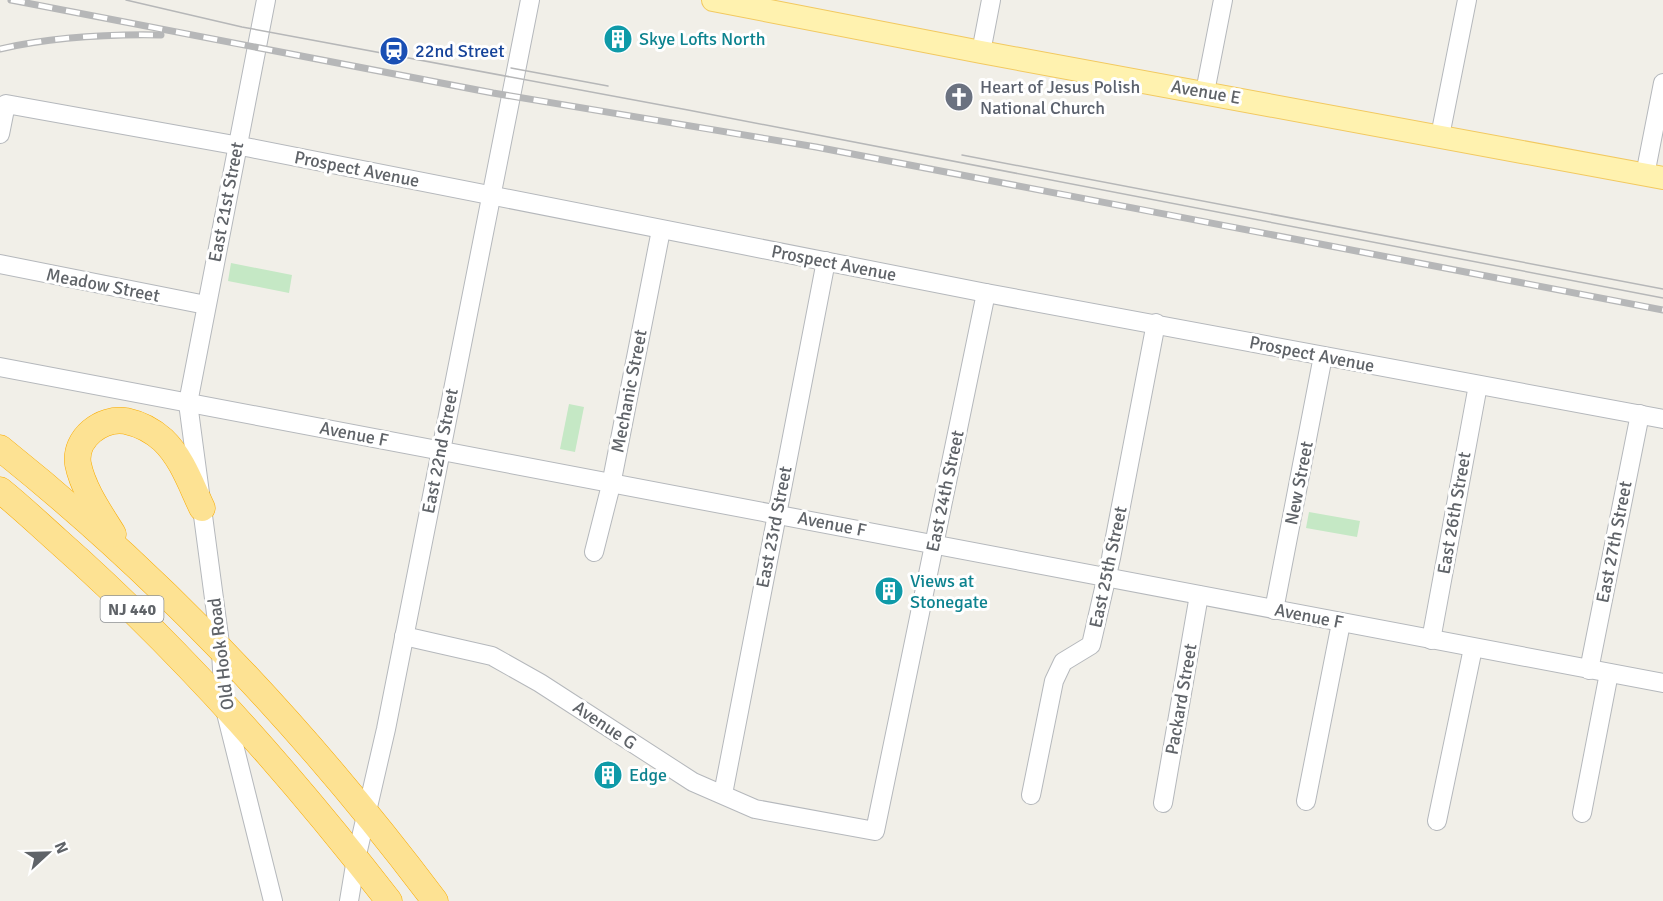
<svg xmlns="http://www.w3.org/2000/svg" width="1663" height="901" font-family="Signika,sans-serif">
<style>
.green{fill:#c5e8c5}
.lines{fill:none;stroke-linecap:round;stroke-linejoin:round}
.minor-casing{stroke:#b5b8bc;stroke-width:20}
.major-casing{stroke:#f2c960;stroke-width:24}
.highway-casing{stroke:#f9ab00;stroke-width:27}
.minor{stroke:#fff;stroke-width:18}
.major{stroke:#fff2af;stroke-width:22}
.highway{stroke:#fde293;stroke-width:26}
.tram{stroke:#b6b7b8;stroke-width:1.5}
.rail-casing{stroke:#b6b7b8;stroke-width:7}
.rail{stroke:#fff;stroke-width:4.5;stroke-dasharray:14;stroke-linecap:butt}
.labels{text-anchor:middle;stroke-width:6;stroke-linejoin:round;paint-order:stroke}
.shield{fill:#fff;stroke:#8f9295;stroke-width:1.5}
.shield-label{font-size:16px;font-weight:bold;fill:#5f6368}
.culture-label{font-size:18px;fill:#0d838f;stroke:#fff;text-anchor:start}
.transit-label{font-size:18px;fill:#164399;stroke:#fff;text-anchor:start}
.worship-label{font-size:18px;fill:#5b616d;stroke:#fff;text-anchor:start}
.street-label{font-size:18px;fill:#5f6368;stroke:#fff}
</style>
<rect width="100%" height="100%" fill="#f1efe8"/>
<g class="green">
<path d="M231,263L292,275L289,293L228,281Z"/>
<path d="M569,404L584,407L575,452L560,449Z"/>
<path d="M1309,512L1360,521L1357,537L1306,528Z"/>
</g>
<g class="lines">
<g class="minor-casing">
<g id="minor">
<path d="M266,0L188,403L221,651L224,705L273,901"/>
<path d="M981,52L991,0"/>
<path d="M1205,92L1223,0"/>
<path d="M0,134L6,104L251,148L986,293L1663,419"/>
<path d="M1440,136L1467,0"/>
<path d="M1645,175L1663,83"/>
<path d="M0,264L206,305"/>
<path d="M0,367L1663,683"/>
<path d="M594,552L611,485L661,230"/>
<path d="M1274,610L1323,356"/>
<path d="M404,636L492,656L540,683L693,782L755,809L875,831L986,293"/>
<path d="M1431,640L1478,385"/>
<path d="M1589,670L1640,414"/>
<path d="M723,794L826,261"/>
<path d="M1031,795L1054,681L1063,662L1091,645L1111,558L1156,323"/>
<path d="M1306,801L1341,623"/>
<path d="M1163,803L1199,595"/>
<path d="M1582,813L1609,673"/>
<path d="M1437,821L1473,648"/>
<path d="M349,901L356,859L386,729L530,0"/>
</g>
</g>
<g class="major-casing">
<path id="major" d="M713,0L981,52L1663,178"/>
</g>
<g class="highway-casing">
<g id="highway">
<path d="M0,448C163,578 310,735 435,901"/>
<path d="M0,490C20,506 39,524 58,541C180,649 289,772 389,901"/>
<path d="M113,534C100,513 83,489 78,464C74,438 102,417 126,421C140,424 153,431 163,440C182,458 191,485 202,508"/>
</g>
</g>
<use href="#minor" class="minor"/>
<use href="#major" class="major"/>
<use href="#highway" class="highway"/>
<g class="tram">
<path d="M126,0L242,27L688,110L1663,298"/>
<path d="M511,68L608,86"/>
<path d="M962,155L1663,289"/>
</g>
<g class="rail-casing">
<g id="rail">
<path d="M11,0L493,93L816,147L1663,310"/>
<path d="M0,49C53,37 106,34 161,35"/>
</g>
</g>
<use href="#rail" class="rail"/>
</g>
<defs>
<g id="building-disc" transform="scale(1.5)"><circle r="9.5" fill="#0f9aa8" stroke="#fff"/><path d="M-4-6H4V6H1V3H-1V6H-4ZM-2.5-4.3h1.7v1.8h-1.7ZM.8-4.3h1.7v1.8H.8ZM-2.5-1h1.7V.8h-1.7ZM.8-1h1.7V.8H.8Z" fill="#fff"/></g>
<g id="station-disc" transform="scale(1.5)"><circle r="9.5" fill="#1a4fb4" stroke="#fff"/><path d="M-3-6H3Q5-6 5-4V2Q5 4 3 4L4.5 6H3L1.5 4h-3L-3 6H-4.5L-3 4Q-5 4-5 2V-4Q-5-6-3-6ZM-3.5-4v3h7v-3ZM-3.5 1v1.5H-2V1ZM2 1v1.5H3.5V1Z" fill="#fff"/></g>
<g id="church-disc" transform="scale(1.5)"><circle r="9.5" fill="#6b7280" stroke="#fff"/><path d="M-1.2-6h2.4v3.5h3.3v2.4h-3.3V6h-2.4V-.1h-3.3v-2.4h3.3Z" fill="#fff"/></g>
</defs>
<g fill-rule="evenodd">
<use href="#building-disc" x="618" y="39"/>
<use href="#station-disc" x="394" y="51"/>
<use href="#church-disc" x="959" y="97"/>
<use href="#building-disc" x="889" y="591"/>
<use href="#building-disc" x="608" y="775"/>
</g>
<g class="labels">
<rect class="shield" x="100.5" y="596" width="63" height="26" rx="4.5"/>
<g class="shield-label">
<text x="132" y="615">NJ 440</text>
</g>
<g class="culture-label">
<text x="639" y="45">Skye Lofts North</text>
<text x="910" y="587">Views at<tspan x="910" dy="21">Stonegate</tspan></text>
<text x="629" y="781">Edge</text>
</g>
<g class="transit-label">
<text x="415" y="57">22nd Street</text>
</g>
<g class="worship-label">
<text x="980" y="93">Heart of Jesus Polish<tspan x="980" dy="21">National Church</tspan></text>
</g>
<g class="street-label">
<text transform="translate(1206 92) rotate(10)" y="6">Avenue E</text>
<text transform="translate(357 169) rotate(11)" y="6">Prospect Avenue</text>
<text transform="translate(226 202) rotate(-79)" y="6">East 21st Street</text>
<text transform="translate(834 263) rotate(11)" y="6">Prospect Avenue</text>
<text transform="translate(103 285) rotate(11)" y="6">Meadow Street</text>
<text transform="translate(1312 354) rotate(11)" y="6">Prospect Avenue</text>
<text transform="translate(629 391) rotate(-79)" y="6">Mechanic Street</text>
<text transform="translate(354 434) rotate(11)" y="6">Avenue F</text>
<text transform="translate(440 451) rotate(-79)" y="6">East 22nd Street</text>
<text transform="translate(1299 483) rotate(-79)" y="6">New Street</text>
<text transform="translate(945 491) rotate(-78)" y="6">East 24th Street</text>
<text transform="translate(1454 513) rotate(-80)" y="6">East 26th Street</text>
<text transform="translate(832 524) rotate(11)" y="6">Avenue F</text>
<text transform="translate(774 527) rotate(-79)" y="6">East 23rd Street</text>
<text transform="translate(1614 542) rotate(-79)" y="6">East 27th Street</text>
<text transform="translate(1108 567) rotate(-78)" y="6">East 25th Street</text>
<text transform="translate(1309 616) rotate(11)" y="6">Avenue F</text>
<text transform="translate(221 654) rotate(-97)" y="6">Old Hook Road</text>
<text transform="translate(1181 699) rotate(-80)" y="6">Packard Street</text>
<text transform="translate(605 725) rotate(34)" y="6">Avenue G</text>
</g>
</g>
<g transform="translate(48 853) rotate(68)" stroke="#ffffff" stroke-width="4.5" paint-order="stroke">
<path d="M0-4.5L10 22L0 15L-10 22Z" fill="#5f6368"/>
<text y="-9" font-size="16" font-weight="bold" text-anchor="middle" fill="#5f6368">N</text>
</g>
</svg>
